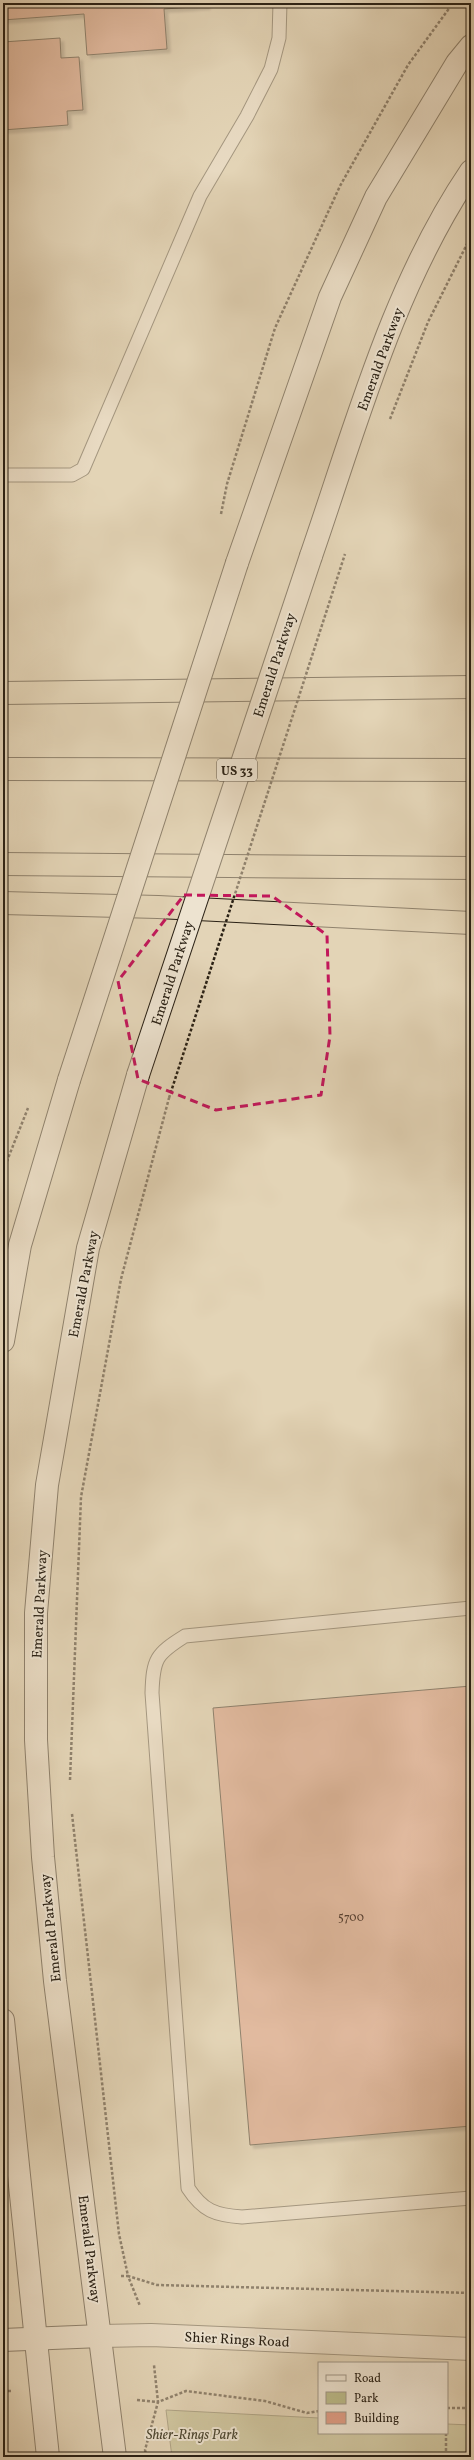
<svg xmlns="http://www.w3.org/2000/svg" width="474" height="2460" font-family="Vollkorn,serif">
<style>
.green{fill:#bbbb89;stroke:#726e4f}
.building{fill:#de9c84;stroke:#2a2115;filter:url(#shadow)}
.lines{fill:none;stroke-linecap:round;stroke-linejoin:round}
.service-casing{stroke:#584e3e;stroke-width:15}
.minor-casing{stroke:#584e3e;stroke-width:24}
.secondary-casing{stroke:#2a2115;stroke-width:24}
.motorway-casing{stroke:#2a2115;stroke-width:24}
.path{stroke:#2a2115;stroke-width:2.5;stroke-dasharray:3 2;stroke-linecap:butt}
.service{stroke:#ede3d0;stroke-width:13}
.minor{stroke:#ede3d0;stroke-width:22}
.secondary{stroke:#ede3d0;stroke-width:22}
.motorway{stroke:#e3d4b7;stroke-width:22}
.secondary-bridge-casing{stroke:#2a2115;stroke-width:24;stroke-linecap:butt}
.path-bridge{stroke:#2a2115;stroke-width:2.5;stroke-dasharray:3 2;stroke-linecap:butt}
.secondary-bridge{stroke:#ede3d0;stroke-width:22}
.marked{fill:none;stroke:#c2185b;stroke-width:3;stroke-dasharray:8 5;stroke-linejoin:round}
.labels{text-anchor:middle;stroke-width:4;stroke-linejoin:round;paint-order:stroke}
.number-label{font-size:12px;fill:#574031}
.shield{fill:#ede3d0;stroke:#645b4d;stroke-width:1}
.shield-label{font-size:13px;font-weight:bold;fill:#2a2115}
.street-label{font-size:14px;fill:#2a2115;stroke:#ede3d0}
.park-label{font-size:14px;font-style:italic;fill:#4e4832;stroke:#ede3d0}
</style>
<defs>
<filter id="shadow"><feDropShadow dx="3.5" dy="3.5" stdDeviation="1" flood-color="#0004"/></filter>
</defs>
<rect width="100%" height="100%" fill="#e3d4b7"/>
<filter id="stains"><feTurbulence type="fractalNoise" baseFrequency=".005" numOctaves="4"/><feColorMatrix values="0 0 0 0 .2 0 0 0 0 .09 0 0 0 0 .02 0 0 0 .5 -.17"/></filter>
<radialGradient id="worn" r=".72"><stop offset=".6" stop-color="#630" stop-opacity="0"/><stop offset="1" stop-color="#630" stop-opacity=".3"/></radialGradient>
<path class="green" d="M166,2410L319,2418V2433H447V2424L471,2425V2457H172Z"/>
<g class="building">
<path d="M3,3H207V6L164,9L167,49L87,55L84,14L3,20Z"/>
<path d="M60,38L61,58L79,57L83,110L67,111L68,125L3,130V42Z"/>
<path d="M471,1686V2126L250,2145L213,1708Z"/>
</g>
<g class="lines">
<g class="service-casing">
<g id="service">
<path d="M3,475H72L83,469L200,196L247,116L271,69L279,38L280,3"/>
<path d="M471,1608L185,1636C156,1654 153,1659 152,1693L188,2188C203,2211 215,2215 242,2217L471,2198"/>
</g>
</g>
<g class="minor-casing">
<path id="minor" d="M101,2336L151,2335L471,2349"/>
</g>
<g class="secondary-casing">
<g id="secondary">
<path d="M311,556C356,426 393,286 471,171"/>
<path d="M237,563L330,297L376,197L457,63L471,46"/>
<path d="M3,1341L20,1245L69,1080"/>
<path d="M3,2020L48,2457"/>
<path d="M3,2340L101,2336"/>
<path d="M115,2457L55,1981L43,1857L36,1740V1613L47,1485L88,1248L138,1075"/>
</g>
</g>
<g class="motorway-casing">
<g id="motorway">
<path d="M3,693L471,687"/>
<path d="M3,769L471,770"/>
<path d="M3,864L471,868"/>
<path d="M3,903L158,907L471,923"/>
</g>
</g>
<g class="path">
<path d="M390,419L428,322L471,236"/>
<path d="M221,514L227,484L275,328L340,186L408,65L453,3"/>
<path d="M3,1171L28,1108"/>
<path d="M70,1780L81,1497L121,1279L169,1098"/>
<path d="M72,1814L119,2234L128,2276L157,2285L471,2293"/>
<path d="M121,2276H128L140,2306"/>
<path d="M3,2391H12"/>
<path d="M137,2400L158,2402L154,2365"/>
<path d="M447,2408H471"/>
<path d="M446,2433V2457"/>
<path d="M147,2457L145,2450L158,2402L186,2391L265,2401L307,2413L319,2411"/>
</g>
<use href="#service" class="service"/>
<use href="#minor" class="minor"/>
<use href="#secondary" class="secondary"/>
<use href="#motorway" class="motorway"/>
<g class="secondary-bridge-casing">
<g id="secondary-bridge">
<path d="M138,1075L311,556"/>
<path d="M69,1080L237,563"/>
</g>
</g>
<path class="path-bridge" d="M169,1098L345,554"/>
<use href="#secondary-bridge" class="secondary-bridge"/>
</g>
<path d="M0 0H474V2460H0ZM184,895L272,896L327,935L330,1036L321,1095L216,1110L138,1079L118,981Z" fill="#e3d4b7" fill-opacity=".55" fill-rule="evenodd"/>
<path class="marked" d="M184,895L272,896L327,935L330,1036L321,1095L216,1110L138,1079L118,981Z"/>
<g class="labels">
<g class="number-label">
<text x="351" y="1921">5700</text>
</g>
<rect class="shield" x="217" y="759" width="40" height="22" rx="3"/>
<g class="shield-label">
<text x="237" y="775">US 33</text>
</g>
<g class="street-label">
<text transform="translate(380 359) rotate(-70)" y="5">Emerald Parkway</text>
<text transform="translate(274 665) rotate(-72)" y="5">Emerald Parkway</text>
<text transform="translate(172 973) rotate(-72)" y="5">Emerald Parkway</text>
<text transform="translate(83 1284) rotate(-79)" y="5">Emerald Parkway</text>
<text transform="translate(39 1604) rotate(-87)" y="5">Emerald Parkway</text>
<text transform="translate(50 1928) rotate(-96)" y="5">Emerald Parkway</text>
<text transform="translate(90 2249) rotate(83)" y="5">Emerald Parkway</text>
<text transform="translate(237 2339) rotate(3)" y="5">Shier Rings Road</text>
</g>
<g class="park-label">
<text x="192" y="2439">Shier-Rings Park</text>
</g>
</g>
<rect width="474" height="2460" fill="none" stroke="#e3d4b7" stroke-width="16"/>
<rect x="4" y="4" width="466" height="2452" fill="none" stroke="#2a2115" stroke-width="2"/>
<rect x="8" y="8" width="458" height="2444" fill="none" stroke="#2a2115"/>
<rect x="318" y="2362" width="130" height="72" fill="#ede3d0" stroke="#9f9585"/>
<rect x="326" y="2375" width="20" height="6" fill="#ede3d0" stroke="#9f9585"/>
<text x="354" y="2382" font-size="12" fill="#2a2115">Road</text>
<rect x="326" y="2392" width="20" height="12" fill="#bbbb89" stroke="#9f9585"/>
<text x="354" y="2402" font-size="12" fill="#2a2115">Park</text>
<rect x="326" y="2412" width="20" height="12" fill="#de9c84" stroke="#9f9585"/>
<text x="354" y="2422" font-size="12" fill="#2a2115">Building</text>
<rect width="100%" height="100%" filter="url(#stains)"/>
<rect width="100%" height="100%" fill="url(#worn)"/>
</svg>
